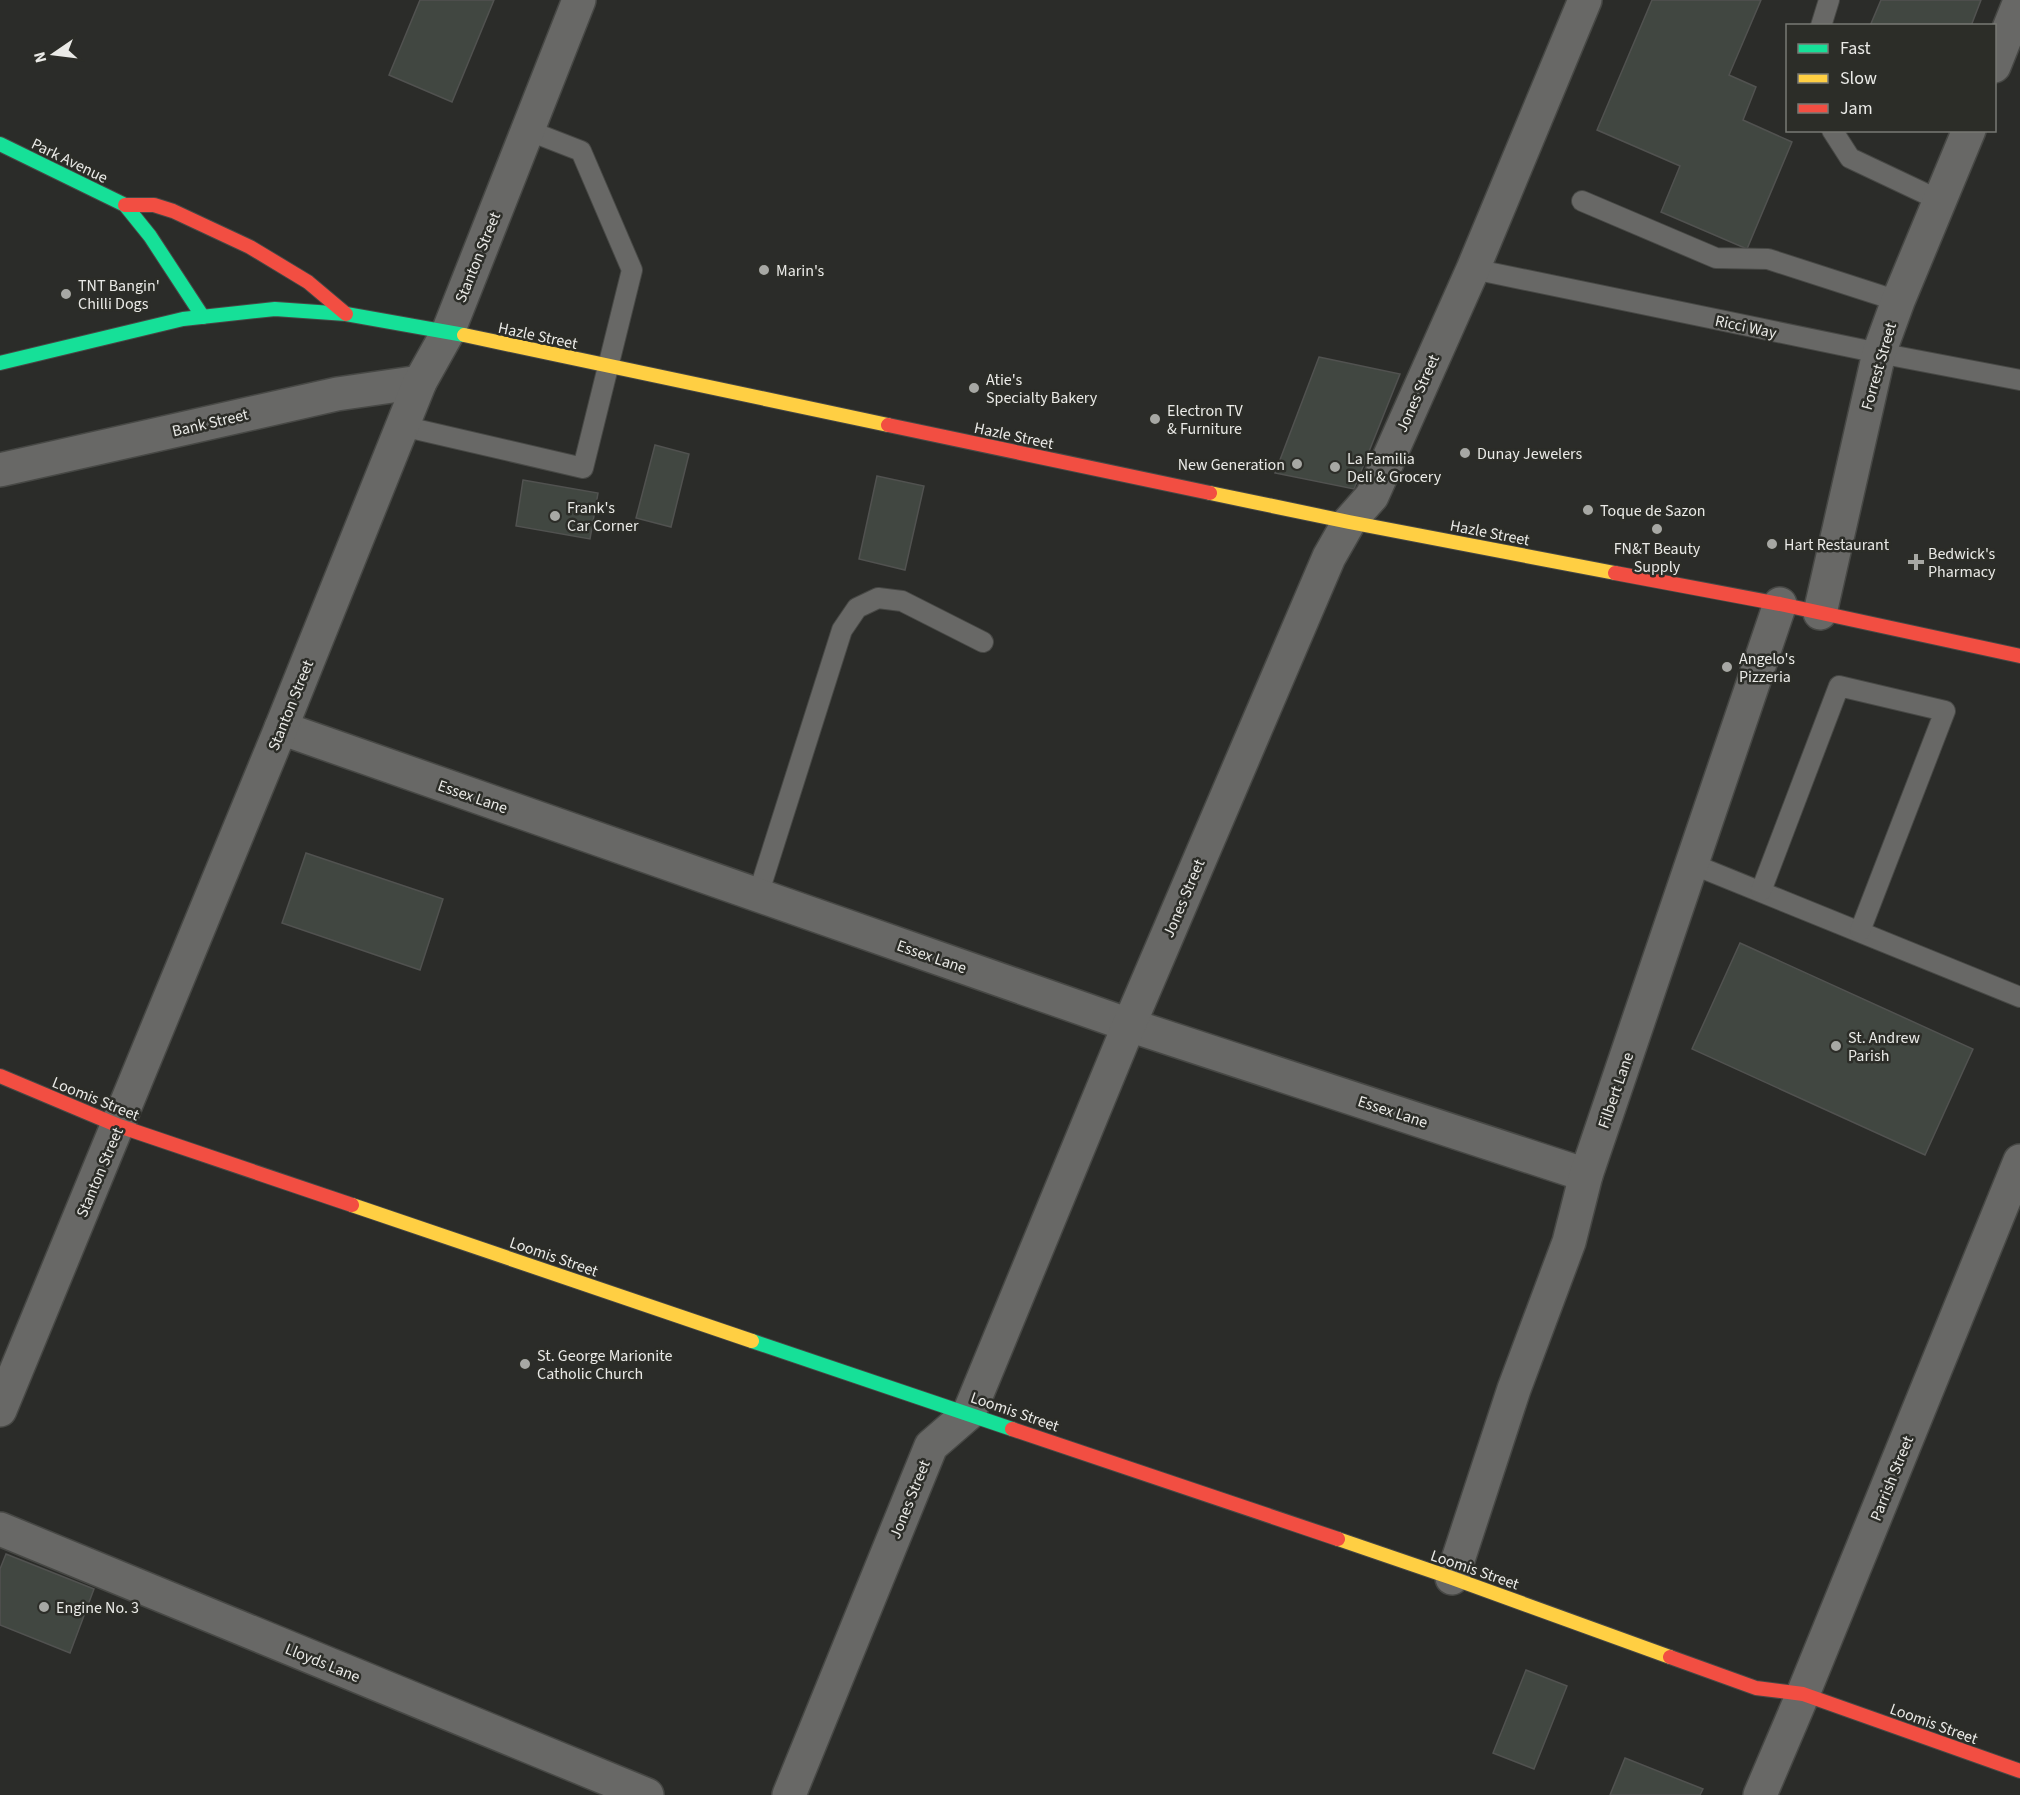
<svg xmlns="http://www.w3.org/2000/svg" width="2020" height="1795" font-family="'Source Sans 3',sans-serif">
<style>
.building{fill:#414741;stroke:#515250;stroke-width:1.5}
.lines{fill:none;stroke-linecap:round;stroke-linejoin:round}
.lane-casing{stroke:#474845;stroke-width:22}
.street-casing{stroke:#474845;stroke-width:36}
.fast-casing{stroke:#474845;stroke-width:16}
.slow-casing{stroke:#474845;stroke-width:16}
.jam-casing{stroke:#474845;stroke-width:16}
.lane{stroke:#686866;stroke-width:20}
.street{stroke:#686866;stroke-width:33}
.fast{stroke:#16e098;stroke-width:14}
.slow{stroke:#ffcf43;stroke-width:14}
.jam{stroke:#f24e42;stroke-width:14}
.poi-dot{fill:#a7a8a4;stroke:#2c2d28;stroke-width:2}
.labels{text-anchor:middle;stroke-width:5;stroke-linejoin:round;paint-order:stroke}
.street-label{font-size:16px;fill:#eaeae7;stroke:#2c2d28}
.poi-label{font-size:16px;fill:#eaeae7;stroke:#2c2d28;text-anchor:start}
</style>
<rect width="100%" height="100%" fill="#2b2c29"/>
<g class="building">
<path d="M420,0H494L452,102L389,75Z"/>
<path d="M1652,0H1761L1729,75L1756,87L1743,120L1792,142L1747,249L1661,212L1680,166L1597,130Z"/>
<path d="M1881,0H1981L1971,26H1870Z"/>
<path d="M1319,357L1400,374L1354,489L1275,473Z"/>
<path d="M655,445L689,454L671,527L636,518Z"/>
<path d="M877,476L924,486L905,570L859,559Z"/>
<path d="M523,480L598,493L590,539L516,526Z"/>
<path d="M306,853L443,899L420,970L282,923Z"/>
<path d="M1740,943L1973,1049L1925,1155L1692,1049Z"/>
<path d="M6,1554L94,1589L70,1653L0,1625V1569Z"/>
<path d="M1526,1670L1567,1686L1534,1769L1493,1753Z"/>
<path d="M1625,1758L1703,1789L1700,1795H1610Z"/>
</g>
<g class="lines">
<g class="lane-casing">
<g id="lane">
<path d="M1821,26L1829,0"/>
<path d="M1832,130L1850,158L1941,201"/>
<path d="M1582,201L1716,258L1768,259L1898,301"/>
<path d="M1473,269L1879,353L2020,380"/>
<path d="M402,426L583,468L632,270L581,151L527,130"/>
<path d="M1692,864L2020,997"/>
<path d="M1761,891L1839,686L1945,711L1860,931"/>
<path d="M758,895L842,630L857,608L878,598L902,601L983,642"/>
</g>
</g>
<g class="street-casing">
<g id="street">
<path d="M1994,66L2020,1"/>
<path d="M0,470L337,394L420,382"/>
<path d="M1820,613L1879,353L1898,301L1969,130"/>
<path d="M281,728L1129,1025L1586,1175"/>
<path d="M0,1410L281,728L420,382L448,332L579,0"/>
<path d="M0,1529L647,1795"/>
<path d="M1452,1578L1514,1389L1569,1242L1586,1175L1780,604"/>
<path d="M789,1795L931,1446L969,1413L1129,1025L1329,557L1349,522L1372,496L1473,269L1585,0"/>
<path d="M1760,1795L1803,1694L2020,1161"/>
</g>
</g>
<g class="fast-casing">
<g id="fast">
<path d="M0,144L125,205L150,236L203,317"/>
<path d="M0,363L183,319L275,309L346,314L464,335"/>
<path d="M752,1341L1012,1429"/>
</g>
</g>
<g class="slow-casing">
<g id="slow">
<path d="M464,335L888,425"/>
<path d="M1210,493L1349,522L1615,573"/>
<path d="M352,1205L752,1341"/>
<path d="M1338,1539L1452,1578L1670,1657"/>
</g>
</g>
<g class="jam-casing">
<g id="jam">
<path d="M125,205H154L173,211L250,247L308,282L346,314"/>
<path d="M888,425L1210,493"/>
<path d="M1615,573L1780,604L2020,656"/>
<path d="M0,1076L119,1126L352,1205"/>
<path d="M1012,1429L1338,1539"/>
<path d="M1670,1657L1756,1688L1803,1694L2020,1771"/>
</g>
</g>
<use href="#lane" class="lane"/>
<use href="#street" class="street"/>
<use href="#fast" class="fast"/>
<use href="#slow" class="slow"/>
<use href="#jam" class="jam"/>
</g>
<g class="poi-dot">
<circle cx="764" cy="270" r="6"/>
<circle cx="66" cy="294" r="6"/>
<circle cx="974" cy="388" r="6"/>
<circle cx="1155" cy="419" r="6"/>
<circle cx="1465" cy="453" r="6"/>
<circle cx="1297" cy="464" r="6"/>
<circle cx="1335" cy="467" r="6"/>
<circle cx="1588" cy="510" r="6"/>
<circle cx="555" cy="516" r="6"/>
<circle cx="1657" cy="529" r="6"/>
<circle cx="1772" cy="544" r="6"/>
<path d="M1913 553h6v6h6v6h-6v6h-6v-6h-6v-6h6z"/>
<circle cx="1727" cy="667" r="6"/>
<circle cx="1836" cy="1046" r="6"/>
<circle cx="525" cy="1364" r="6"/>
<circle cx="44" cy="1607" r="6"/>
</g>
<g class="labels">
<g class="street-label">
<text transform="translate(70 160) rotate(26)" y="6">Park Avenue</text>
<text transform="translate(477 257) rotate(-68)" y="6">Stanton Street</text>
<text transform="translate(1746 326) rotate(12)" y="6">Ricci Way</text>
<text transform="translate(538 335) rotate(12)" y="6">Hazle Street</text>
<text transform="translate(1878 366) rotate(-74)" y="6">Forrest Street</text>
<text transform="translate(1417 393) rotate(-66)" y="6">Jones Street</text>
<text transform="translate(210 422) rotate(-13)" y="6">Bank Street</text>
<text transform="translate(1014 435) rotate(12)" y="6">Hazle Street</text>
<text transform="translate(1490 532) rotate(11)" y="6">Hazle Street</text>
<text transform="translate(290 705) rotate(-68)" y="6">Stanton Street</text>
<text transform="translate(473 796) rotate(19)" y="6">Essex Lane</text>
<text transform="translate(1183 898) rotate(-67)" y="6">Jones Street</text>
<text transform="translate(932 956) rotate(19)" y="6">Essex Lane</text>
<text transform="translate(1615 1090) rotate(-71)" y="6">Filbert Lane</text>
<text transform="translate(96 1098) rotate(22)" y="6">Loomis Street</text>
<text transform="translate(1393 1111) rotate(18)" y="6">Essex Lane</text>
<text transform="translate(99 1172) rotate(-67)" y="6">Stanton Street</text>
<text transform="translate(554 1256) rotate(19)" y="6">Loomis Street</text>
<text transform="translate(1015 1411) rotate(19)" y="6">Loomis Street</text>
<text transform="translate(1891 1478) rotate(-68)" y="6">Parrish Street</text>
<text transform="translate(909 1499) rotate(-68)" y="6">Jones Street</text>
<text transform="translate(1475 1569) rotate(19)" y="6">Loomis Street</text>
<text transform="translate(323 1662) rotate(22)" y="6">Lloyds Lane</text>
<text transform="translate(1934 1723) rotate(20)" y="6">Loomis Street</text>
</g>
<g class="poi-label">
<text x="776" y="276">Marin's</text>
<text x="78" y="291">TNT Bangin'<tspan x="78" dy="18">Chilli Dogs</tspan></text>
<text x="986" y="385">Atie's<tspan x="986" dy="18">Specialty Bakery</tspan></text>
<text x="1167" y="416">Electron TV<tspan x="1167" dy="18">&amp; Furniture</tspan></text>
<text x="1477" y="459">Dunay Jewelers</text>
<text x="1347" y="464">La Familia<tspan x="1347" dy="18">Deli &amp; Grocery</tspan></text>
<text x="1285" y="470" text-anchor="end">New Generation</text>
<text x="567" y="513">Frank's<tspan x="567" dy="18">Car Corner</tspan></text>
<text x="1600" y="516">Toque de Sazon</text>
<text x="1784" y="550">Hart Restaurant</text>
<text x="1657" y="554" text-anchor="middle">FN&amp;T Beauty<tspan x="1657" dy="18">Supply</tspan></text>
<text x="1928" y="559">Bedwick's<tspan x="1928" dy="18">Pharmacy</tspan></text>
<text x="1739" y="664">Angelo's<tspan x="1739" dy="18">Pizzeria</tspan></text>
<text x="1848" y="1043">St. Andrew<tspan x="1848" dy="18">Parish</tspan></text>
<text x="537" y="1361">St. George Marionite<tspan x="537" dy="18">Catholic Church</tspan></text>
<text x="56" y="1613">Engine No. 3</text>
</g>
</g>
<rect x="1786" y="24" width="210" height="108" fill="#2c2d28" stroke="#787974" stroke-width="1.5"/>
<rect x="1798" y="44" width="30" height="9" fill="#16e098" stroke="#787974" stroke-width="1.5"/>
<text x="1840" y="54" font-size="18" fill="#eaeae7">Fast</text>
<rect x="1798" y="74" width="30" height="9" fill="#ffcf43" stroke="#787974" stroke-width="1.5"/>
<text x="1840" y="84" font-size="18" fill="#eaeae7">Slow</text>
<rect x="1798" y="104" width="30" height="9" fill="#f24e42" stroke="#787974" stroke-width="1.5"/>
<text x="1840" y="114" font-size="18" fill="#eaeae7">Jam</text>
<g transform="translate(54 54) rotate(256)" stroke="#2c2d28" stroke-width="4.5" paint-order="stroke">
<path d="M0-4.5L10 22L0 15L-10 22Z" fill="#eaeae7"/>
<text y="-9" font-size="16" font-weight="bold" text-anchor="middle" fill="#eaeae7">N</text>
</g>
</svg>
